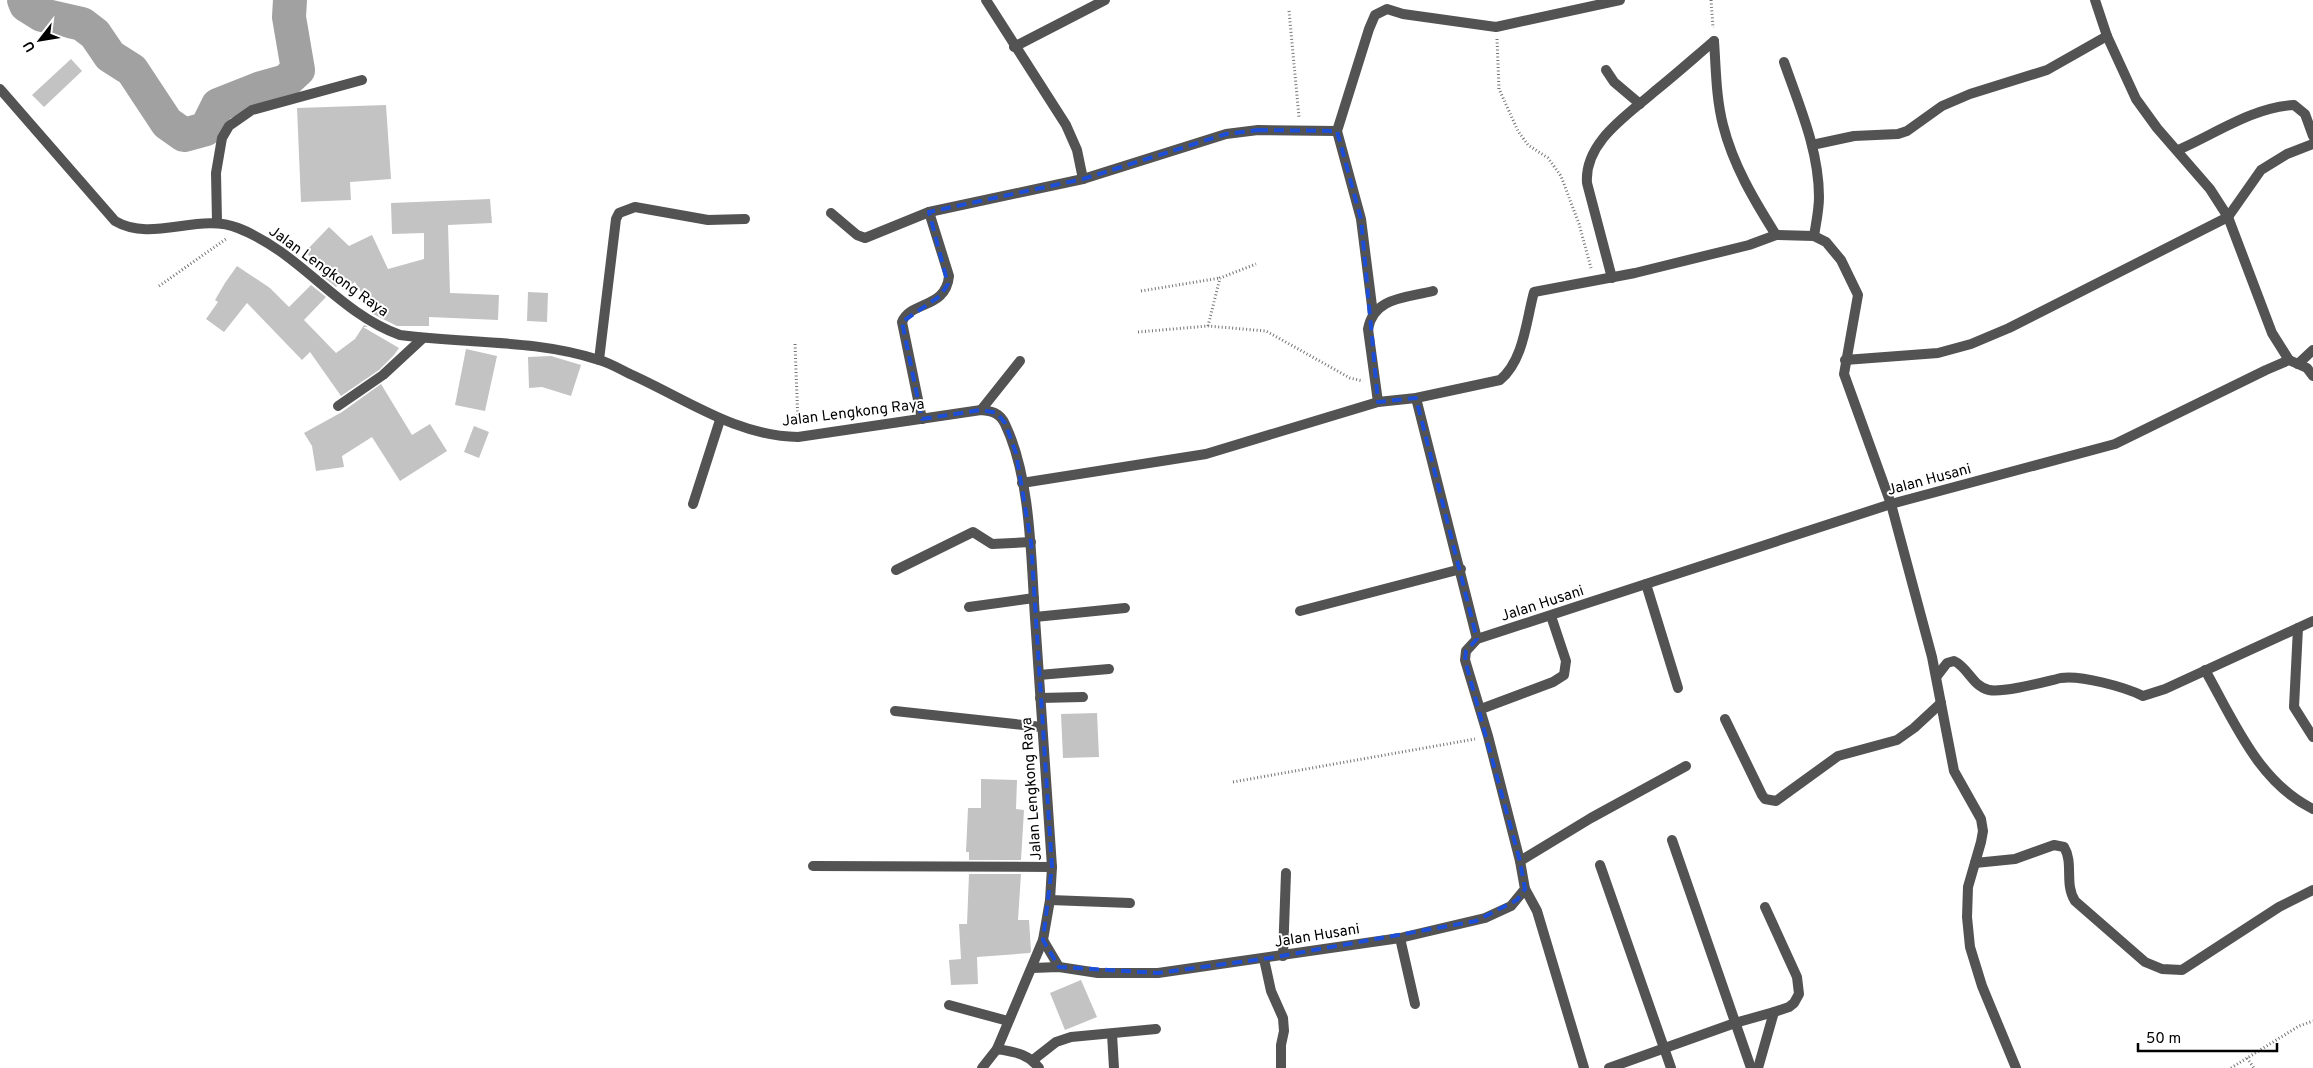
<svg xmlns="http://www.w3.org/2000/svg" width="2313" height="1068" font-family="Overpass,sans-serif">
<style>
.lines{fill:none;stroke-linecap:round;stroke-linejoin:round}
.river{stroke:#a1a1a1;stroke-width:34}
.building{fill:#c3c3c3}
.path{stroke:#757575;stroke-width:3;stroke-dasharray:1 2.5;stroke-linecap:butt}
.service{stroke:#535353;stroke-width:10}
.minor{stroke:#535353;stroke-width:10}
.tertiary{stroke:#535353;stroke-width:10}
.marked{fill:none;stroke:#1d4ed8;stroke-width:4;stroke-dasharray:10 6;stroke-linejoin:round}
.labels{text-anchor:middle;stroke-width:4;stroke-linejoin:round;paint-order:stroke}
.street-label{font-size:15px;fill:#000;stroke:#fff}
</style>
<rect width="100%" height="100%" fill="#fff"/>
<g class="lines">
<path class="river" d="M24,0L26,5L42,15L82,24L95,34L110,56L132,70L167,123L184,135L206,129L218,105L261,88L286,81L298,70L289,17L290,0"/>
</g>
<g class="building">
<path d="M71,59L82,71L44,107L32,95Z"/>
<path d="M386,105L391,179L350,182L351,200L301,202L297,108Z"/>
<path d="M490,199L492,223L448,225L450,293L499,295L498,320L429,317V326H397L371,313L372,311L355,282L343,290L339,284L336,287L321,275L325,271L305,252L329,227L349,246L372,235L388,269L424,259V233L392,234L391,203Z"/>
<path d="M237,266L270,288L289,307L311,285L326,297L304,320L336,353L355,339L364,325L368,327H363L399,348L394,355L379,370L341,396L310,352L302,360L247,303L224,332L206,319L218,302L215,300L225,283Z"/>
<path d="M528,292L548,293L547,322L527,321Z"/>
<path d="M466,349L497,356L485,411L455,405Z"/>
<path d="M551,356L581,365L571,396L542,387L529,388L528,357Z"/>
<path d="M381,384L412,435L430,424L447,451L400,481L372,437L342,456L344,467L316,471L312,446L304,433L342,412Z"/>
<path d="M474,426L489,432L479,458L464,452Z"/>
<path d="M1097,713L1099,757L1063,758L1061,714Z"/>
<path d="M981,779L1017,780L1016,809L1024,810L1021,860H969V852H966L968,808H981Z"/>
<path d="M969,874H1021L1018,920H1029L1031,951L1030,953L977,957L978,984L951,985L949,960L961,959L959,924H967Z"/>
<path d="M1081,980L1097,1017L1065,1030L1050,993Z"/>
</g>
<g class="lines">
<g class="path">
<path d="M1711,0L1713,28"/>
<path d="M1289,11L1299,117"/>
<path d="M1497,39L1499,89L1518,131L1528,145L1548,158L1561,176L1579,224L1591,268"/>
<path d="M159,286L226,239"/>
<path d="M1141,291L1220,278"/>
<path d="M1208,326L1220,278L1256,264"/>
<path d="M1138,332L1208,326L1266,331L1350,378L1363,381"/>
<path d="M795,344L798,423"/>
<path d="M1233,782L1475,739"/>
<path d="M2247,1058L2254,1068"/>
<path d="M2231,1068L2299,1026L2313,1021"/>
</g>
<g class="service">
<path d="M217,222L216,173L222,138L229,126L252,110L362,80"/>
<path d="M1035,617L1125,608"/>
<path d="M1520,861L1591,818L1686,766"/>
<path d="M1112,1034L1114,1068"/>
<path d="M1033,1060L1056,1042L1071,1037L1156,1029"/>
</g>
<g class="minor">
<path d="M986,0L1066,125L1077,150L1083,179"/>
<path d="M2095,0L2107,36L2136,99L2157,128L2210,189L2228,217L2272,333L2289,360"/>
<path d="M1714,41C1716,69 1716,98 1723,125C1733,165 1754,200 1776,235"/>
<path d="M1014,47L1105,0"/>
<path d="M1784,62C1799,105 1819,150 1819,197C1819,210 1816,223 1814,236"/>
<path d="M1606,70L1614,82L1640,104"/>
<path d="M1812,145L1854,136L1898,134L1907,131L1942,106L1970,94L2047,70L2107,36"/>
<path d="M2178,150C2215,134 2253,107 2294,105L2305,114L2313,136"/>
<path d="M831,213L857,235L865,238L929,212L1083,179L1226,134L1258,130L1337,131"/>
<path d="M1612,278L1587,183C1584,142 1628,115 1655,91C1675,75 1694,58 1714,41"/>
<path d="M1373,314L1361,219L1337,131L1369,29L1375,15L1387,9L1403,14L1496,27L1620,0"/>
<path d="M599,360L616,219L619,213L635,207L708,220L745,219"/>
<path d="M1845,360L1938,353L1971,344L2009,328L2228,217L2261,170L2287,154L2313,144"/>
<path d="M2298,364L2313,350"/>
<path d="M1416,398L1477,639"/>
<path d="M1378,402L1368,329C1374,297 1406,298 1433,291"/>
<path d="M338,406L383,375L423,338"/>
<path d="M981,410L1020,361"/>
<path d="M922,419L902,322C910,301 946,309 949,276L929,212"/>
<path d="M1022,483L1206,454L1378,402L1416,398L1500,380C1524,360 1526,321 1534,292L1635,273L1749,245L1776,235L1814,236L1826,242L1841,260L1858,295L1844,374L1891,504L1932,657L1954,771L1981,819L1983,831L1981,842L1968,887L1967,917L1970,947L1982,986L2016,1068"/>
<path d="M693,504L720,420"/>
<path d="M896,570L973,532L992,544L1031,542"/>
<path d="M1646,584L1678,688"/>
<path d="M969,607L1034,598"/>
<path d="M1300,611L1461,569"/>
<path d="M2298,628L2294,707L2313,737"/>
<path d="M2205,670C2234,721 2258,782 2313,809"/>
<path d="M1039,675L1109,669"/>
<path d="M1937,676L1947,663L1954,661C1968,667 1973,687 1989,690C2004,693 2044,682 2061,678C2081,675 2125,687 2143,696L2165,689L2313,621"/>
<path d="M1040,698L1083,697"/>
<path d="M1481,709L1553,682L1564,675L1566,661L1551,616"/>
<path d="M895,711L1042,727"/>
<path d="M1725,719L1762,795L1765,799L1776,801L1838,756L1897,740L1914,728L1941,703"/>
<path d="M1672,840L1751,1068"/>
<path d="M1975,863L2015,859L2054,845L2064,847C2074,863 2064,884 2075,901L2145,962L2162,969L2182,970L2279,907L2313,890"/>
<path d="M1600,865L1671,1068"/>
<path d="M813,866L1052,867"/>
<path d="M1525,889L1537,911L1584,1068"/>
<path d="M1050,900L1130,903"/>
<path d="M1400,938L1415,1004"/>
<path d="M1043,940L1059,967"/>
<path d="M1283,956L1286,873"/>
<path d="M1264,959L1271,991L1283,1018L1284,1031L1281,1045V1068"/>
<path d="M1032,968L1059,967L1098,973H1158L1400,938L1485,918L1511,906L1525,889L1520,861L1488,736L1465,660L1466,651L1477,639L1891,504L2115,444L2266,370L2289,360L2307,368L2313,376"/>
<path d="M949,1005L1008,1021"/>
<path d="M997,1049C1013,1052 1028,1053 1039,1068"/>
<path d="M1609,1068L1735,1023L1774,1012L1789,1007L1794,1003L1799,994L1797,977L1765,907"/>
<path d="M1758,1068L1774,1012"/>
</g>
<path class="tertiary" d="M0,89L115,221C152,243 199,212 238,228C300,252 338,313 400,335C466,344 535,339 599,360C610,363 620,369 630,374C686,399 736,436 798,437L981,410C992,411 1000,413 1005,424C1031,478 1031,558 1035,618C1040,701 1046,784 1052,867L1050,900L1043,940L997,1049L982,1068"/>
</g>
<path class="marked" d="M1258,130L1337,131L1361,219L1378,402L1416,398L1477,639L1466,651L1465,660L1520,861L1525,889L1517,900L1476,921L1270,958L1158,973L1059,967L1043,940L1052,867L1031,542L1016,453L1005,423L997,413L981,410L922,419L902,322L940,296L948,284L929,212L1083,179L1226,134Z"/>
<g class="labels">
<g class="street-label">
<text transform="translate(329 271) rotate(36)" y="5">Jalan Lengkong Raya</text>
<text transform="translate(853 412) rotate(-7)" y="5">Jalan Lengkong Raya</text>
<text transform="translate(1929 479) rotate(-15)" y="5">Jalan Husani</text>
<text transform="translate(1542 603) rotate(-18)" y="5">Jalan Husani</text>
<text transform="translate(1031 789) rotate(-94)" y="5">Jalan Lengkong Raya</text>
<text transform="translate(1317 935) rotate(-9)" y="5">Jalan Husani</text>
</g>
</g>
<g transform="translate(40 40) rotate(239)" stroke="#ffffff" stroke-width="4" paint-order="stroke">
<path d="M0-4L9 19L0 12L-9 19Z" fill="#000000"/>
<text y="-8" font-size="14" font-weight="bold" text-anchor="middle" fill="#000000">U</text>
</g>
<path d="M2138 1043v8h139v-8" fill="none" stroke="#000000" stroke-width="2.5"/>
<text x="2146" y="1043" font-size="15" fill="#000000" stroke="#ffffff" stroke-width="4" paint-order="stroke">50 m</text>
</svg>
